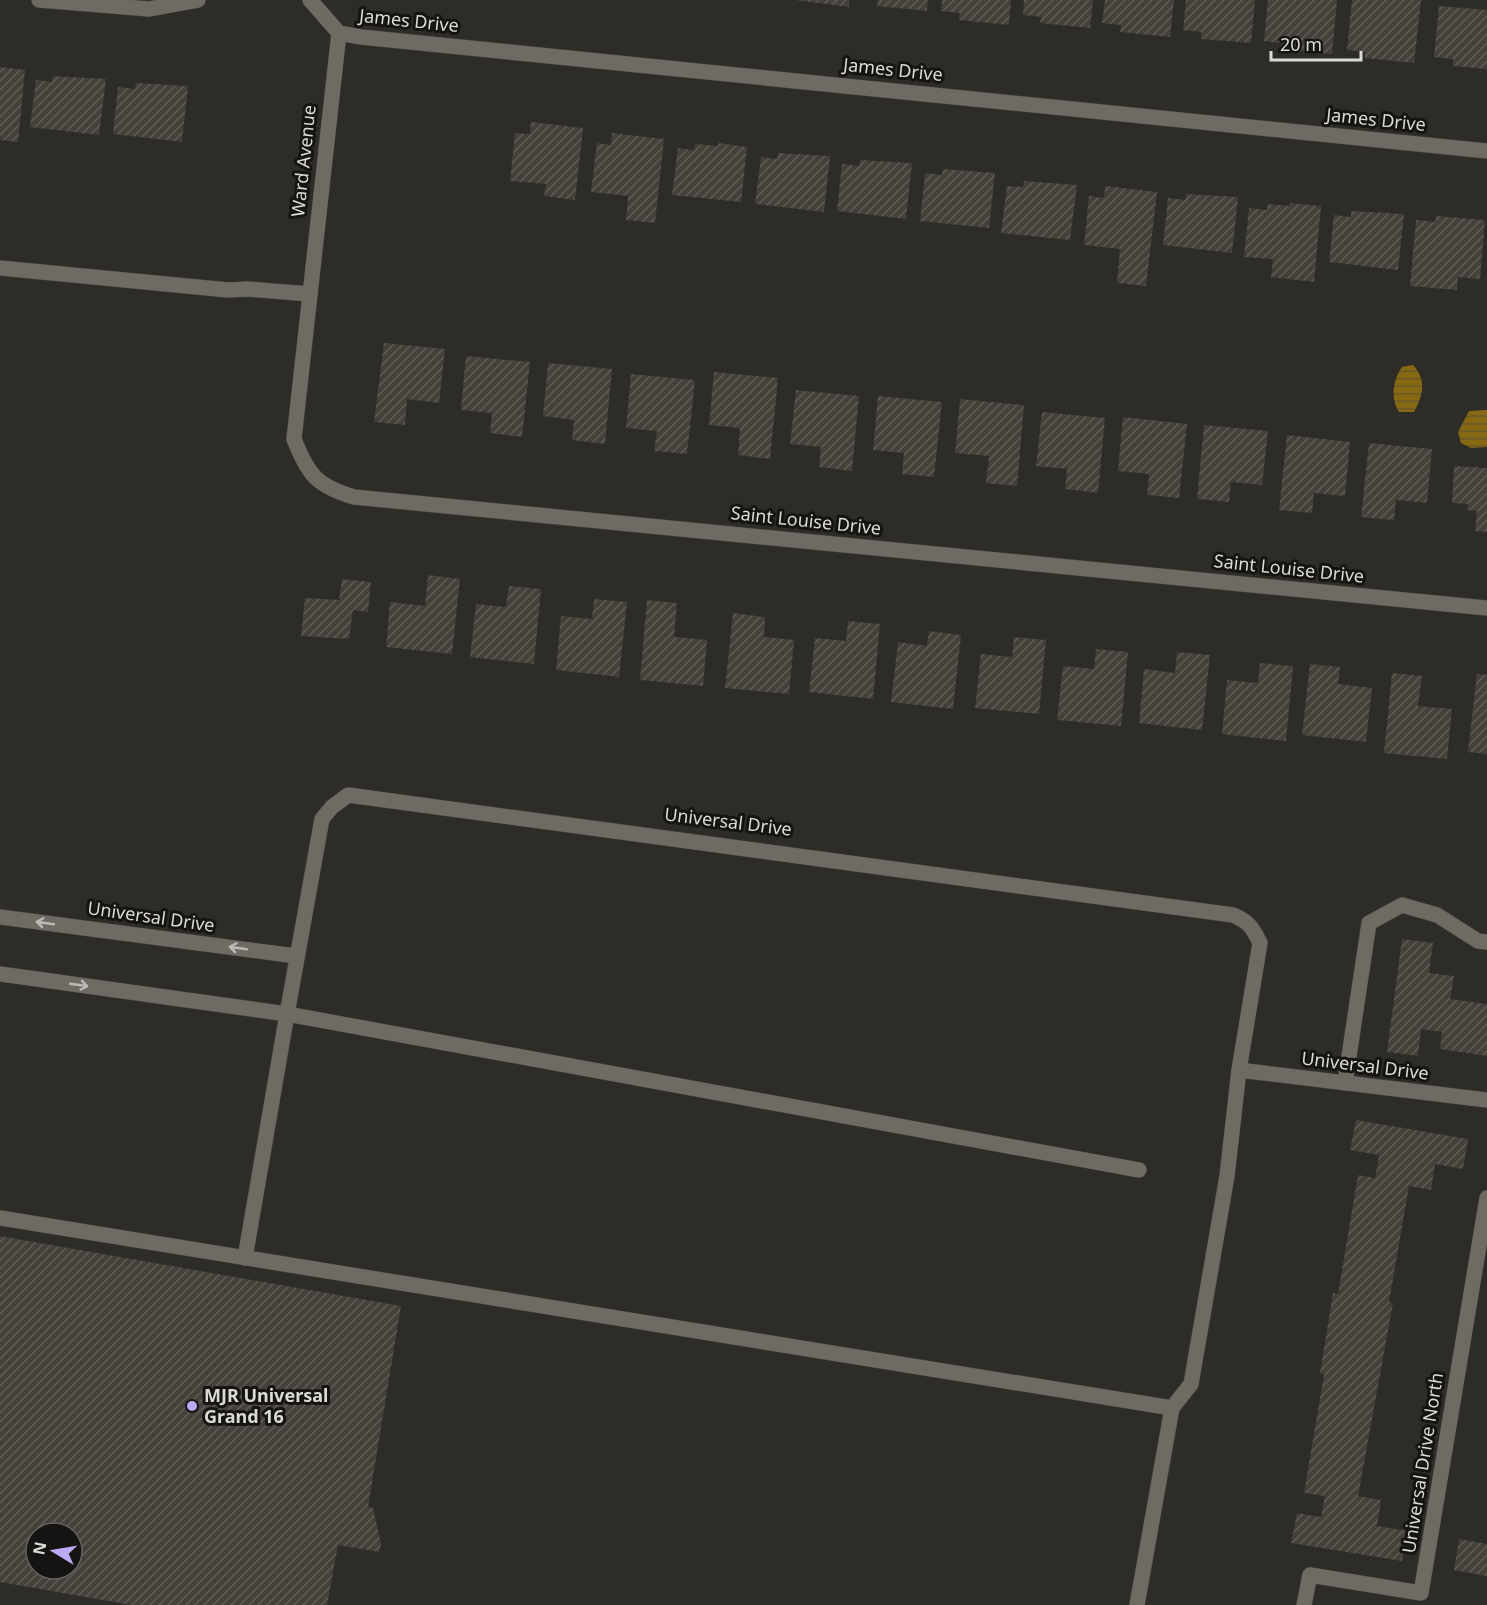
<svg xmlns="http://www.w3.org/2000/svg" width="1487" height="1605" font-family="'Noto Sans',sans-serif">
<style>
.water{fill:url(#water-rules)}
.building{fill:url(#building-hatch);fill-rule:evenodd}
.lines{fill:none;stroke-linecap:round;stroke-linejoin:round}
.lane-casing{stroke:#4a4743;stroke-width:16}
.street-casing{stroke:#4a4743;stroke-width:16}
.lane{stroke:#6e6b64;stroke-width:15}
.street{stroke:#6e6b64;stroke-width:15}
.oneway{stroke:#bbb9b4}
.poi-dot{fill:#bea9f4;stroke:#161412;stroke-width:2}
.labels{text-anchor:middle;stroke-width:6;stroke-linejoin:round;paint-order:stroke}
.street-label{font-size:18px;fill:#dcdad6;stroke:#161412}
.poi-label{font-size:18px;font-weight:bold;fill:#dcdad6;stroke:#161412;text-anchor:start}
</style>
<defs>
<pattern id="water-rules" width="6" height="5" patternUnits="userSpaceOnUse" patternTransform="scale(1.5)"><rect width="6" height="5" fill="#876913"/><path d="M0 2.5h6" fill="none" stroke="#685727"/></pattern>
<pattern id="building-hatch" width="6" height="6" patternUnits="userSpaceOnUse" patternTransform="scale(1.5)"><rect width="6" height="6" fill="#43413a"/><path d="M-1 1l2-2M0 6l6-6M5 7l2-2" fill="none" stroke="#5e5c56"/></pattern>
</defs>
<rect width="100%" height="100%" fill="#2e2c26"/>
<g class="water">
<path d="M1413,365C1427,380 1423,395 1414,412H1399C1390,398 1393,380 1402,367Z"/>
<path d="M1487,410V447L1471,448L1461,443L1458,432L1469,411Z"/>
</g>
<g class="building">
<path d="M795,0H849V7Z"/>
<path d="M878,0H928L927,11L877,6Z"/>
<path d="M942,0H1011L1009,25L959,20L960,13L941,11Z"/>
<path d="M1024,0H1093L1090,28L1040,23L1041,17L1023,15Z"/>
<path d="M1105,0H1174L1170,37L1120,32L1121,25L1102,23Z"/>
<path d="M1186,0H1255L1251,43L1201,39V32L1183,30Z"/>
<path d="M1268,0H1337L1332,54L1281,49L1282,43L1264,41Z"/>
<path d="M1352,0H1421L1414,63L1365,58V52L1347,50Z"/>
<path d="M1439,6L1487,10V69L1453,66V59L1434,57Z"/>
<path d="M0,67L25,70L18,142L0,140Z"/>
<path d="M53,76L106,79L99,135L30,127L36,80L52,82Z"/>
<path d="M136,83L188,86L182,142L113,134L118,87L135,89Z"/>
<path d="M531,122L583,128L575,200L544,196L546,184L510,181L515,133L530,134Z"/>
<path d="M612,133L664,139L655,223L626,220L628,196L591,192L597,143L611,145Z"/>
<path d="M718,143L747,147L741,202L672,195L678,148L694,150L695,144L718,146Z"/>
<path d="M778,153L830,156L824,212L755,204L761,157L777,159Z"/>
<path d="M860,160L912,163L906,219L837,211L842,164L859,166Z"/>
<path d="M943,169L995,173L989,228L920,221L925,173L942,175Z"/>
<path d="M1024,181L1077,185L1070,240L1001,233L1007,186L1023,187Z"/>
<path d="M1105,186L1157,192L1146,286L1117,283L1120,249L1084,245L1089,196L1104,198Z"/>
<path d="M1186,194L1238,197L1232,253L1163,245L1168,198L1185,200Z"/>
<path d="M1290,203L1321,206L1314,282L1271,277L1273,259L1244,257L1249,208L1267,210V204L1290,206Z"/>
<path d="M1351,211L1404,214L1398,270L1329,262L1334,215L1351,217Z"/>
<path d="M1436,216L1485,220L1480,279L1458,277L1457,290L1410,286L1416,220L1435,222Z"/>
<path d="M384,343L445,349L439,403L407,399L405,425L374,422Z"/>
<path d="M466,356L530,362L522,437L490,433L492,413L461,410Z"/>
<path d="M548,363L612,369L605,444L572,440L574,420L543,416Z"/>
<path d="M714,372L778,378L770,459L738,455L740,428L709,425Z"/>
<path d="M631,374L695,380L687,454L654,451L657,431L626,428Z"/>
<path d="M796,390L859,396L852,471L819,467L821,447L790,444Z"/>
<path d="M878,396L942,402L934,477L902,474L904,453L873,450Z"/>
<path d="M960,399L1024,405L1017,486L986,483L989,456L955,453Z"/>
<path d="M1042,412L1105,418L1098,493L1065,489L1067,469L1036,466Z"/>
<path d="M1123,417L1187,424L1179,498L1147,495L1149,474L1118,471Z"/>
<path d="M1204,425L1268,431L1262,485L1231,482L1229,502L1197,499Z"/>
<path d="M1287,435L1350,442L1345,496L1314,493L1312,513L1279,510Z"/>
<path d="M1369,443L1432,449L1427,503L1396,500L1394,520L1361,517Z"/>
<path d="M1454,466L1487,468V532L1475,531L1477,511L1467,510L1468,504L1452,503Z"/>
<path d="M428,575L460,579L452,654L386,647L390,602L425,606Z"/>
<path d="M342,579L371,582L368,612L353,610L349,639L301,636L305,598L339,600Z"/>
<path d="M509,586L541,589L534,664L470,657L476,604L506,607Z"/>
<path d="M594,599L627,602L619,677L556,670L561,616L592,619Z"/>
<path d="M647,600L677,603L674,637L707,640L703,686L640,680Z"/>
<path d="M733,613L765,617L764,637L794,640L789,694L725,688Z"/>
<path d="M848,621L880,624L873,699L809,692L815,638L846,641Z"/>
<path d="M929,631L961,635L953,709L891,702L898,642L927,646Z"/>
<path d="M1014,637L1046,640L1039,714L975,708L981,654L1012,657Z"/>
<path d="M1096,649L1128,652L1121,726L1057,720L1063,666L1094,669Z"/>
<path d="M1177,652L1210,655L1202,730L1139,723L1144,669L1175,673Z"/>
<path d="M1260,663L1293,666L1286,741L1222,734L1227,680L1258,683Z"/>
<path d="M1310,664L1340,667L1338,684L1372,688L1366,742L1302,735Z"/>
<path d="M1392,673L1422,676L1418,706L1452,709L1447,759L1384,753Z"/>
<path d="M1477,674L1487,675V754L1468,752Z"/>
<path d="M1402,939L1433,943L1429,973L1454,976L1450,999L1487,1004V1056L1440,1049L1442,1032L1421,1029L1418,1056L1387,1052Z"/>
<path d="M1356,1120L1468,1139L1463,1169L1435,1164L1431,1190L1409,1186L1389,1302L1393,1303L1358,1496L1381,1500L1377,1526L1408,1531L1402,1561L1291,1543L1297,1513L1321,1517L1325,1496L1304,1493L1324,1374L1320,1373L1333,1293L1338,1294L1358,1175L1375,1178L1379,1155L1350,1150Z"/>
<path d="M0,1236L401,1306L368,1507L373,1508L381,1544L379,1552L338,1545L327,1605H131L0,1582ZM36,1533H72V1569H36Z"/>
<path d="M1459,1539L1487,1544V1576L1454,1570Z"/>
</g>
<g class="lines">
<g class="lane-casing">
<g id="lane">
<path d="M0,268L228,290L248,289L310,294"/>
<path d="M0,1218L1172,1408"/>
<path d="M245,1258L287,1014L1139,1170"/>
<path d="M1137,1605L1172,1408L1191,1384L1227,1176L1239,1070"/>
</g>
</g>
<g class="street-casing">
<g id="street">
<path d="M39,0L149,9L198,0"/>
<path d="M310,0L339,33L361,37L1487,151"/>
<path d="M339,33L294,439C308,475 317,486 354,497L1487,608"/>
<path d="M0,917L296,956"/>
<path d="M0,974L287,1014L322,819L332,807L348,795L1233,915C1248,921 1253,928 1260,943L1239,1070L1487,1100"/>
<path d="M1345,1083L1369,923L1402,905L1437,915L1478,941L1487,942"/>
<path d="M1304,1605L1310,1575L1421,1593L1487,1198"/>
</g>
</g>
<use href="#lane" class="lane"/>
<use href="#street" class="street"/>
</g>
<defs><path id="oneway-shaft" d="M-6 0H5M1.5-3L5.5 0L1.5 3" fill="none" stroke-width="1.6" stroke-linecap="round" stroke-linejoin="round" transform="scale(1.5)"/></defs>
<g class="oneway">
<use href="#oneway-shaft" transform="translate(45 923) rotate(-172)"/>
<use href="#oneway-shaft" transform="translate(238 948) rotate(-172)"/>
<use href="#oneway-shaft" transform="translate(79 985) rotate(8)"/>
</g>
<circle class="poi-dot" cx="192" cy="1406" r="6"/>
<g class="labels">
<g class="street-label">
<text transform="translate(409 21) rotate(6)" y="6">James Drive</text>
<text transform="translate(893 70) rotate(6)" y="6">James Drive</text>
<text transform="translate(1376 120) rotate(6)" y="6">James Drive</text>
<text transform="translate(304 161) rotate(-84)" y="6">Ward Avenue</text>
<text transform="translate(806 521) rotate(6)" y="6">Saint Louise Drive</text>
<text transform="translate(1289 569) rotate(6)" y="6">Saint Louise Drive</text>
<text transform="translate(728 822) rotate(7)" y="6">Universal Drive</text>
<text transform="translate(151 917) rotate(8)" y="6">Universal Drive</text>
<text transform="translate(1365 1066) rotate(7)" y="6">Universal Drive</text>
<text transform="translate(1423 1463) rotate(-81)" y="6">Universal Drive North</text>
</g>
<g class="poi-label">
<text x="204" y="1402">MJR Universal<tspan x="204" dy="21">Grand 16</tspan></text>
</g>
</g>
<g transform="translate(54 1551) rotate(281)"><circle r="28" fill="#161412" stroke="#656360" stroke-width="1.5"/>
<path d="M0-4.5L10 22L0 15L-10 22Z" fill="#bea9f4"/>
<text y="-9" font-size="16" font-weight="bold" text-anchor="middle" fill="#dcdad6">N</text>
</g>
<path d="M1271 51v9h90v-9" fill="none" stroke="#dcdad6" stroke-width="3"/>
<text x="1280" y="51" font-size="18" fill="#dcdad6" stroke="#161412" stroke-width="4.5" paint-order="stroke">20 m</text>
</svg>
